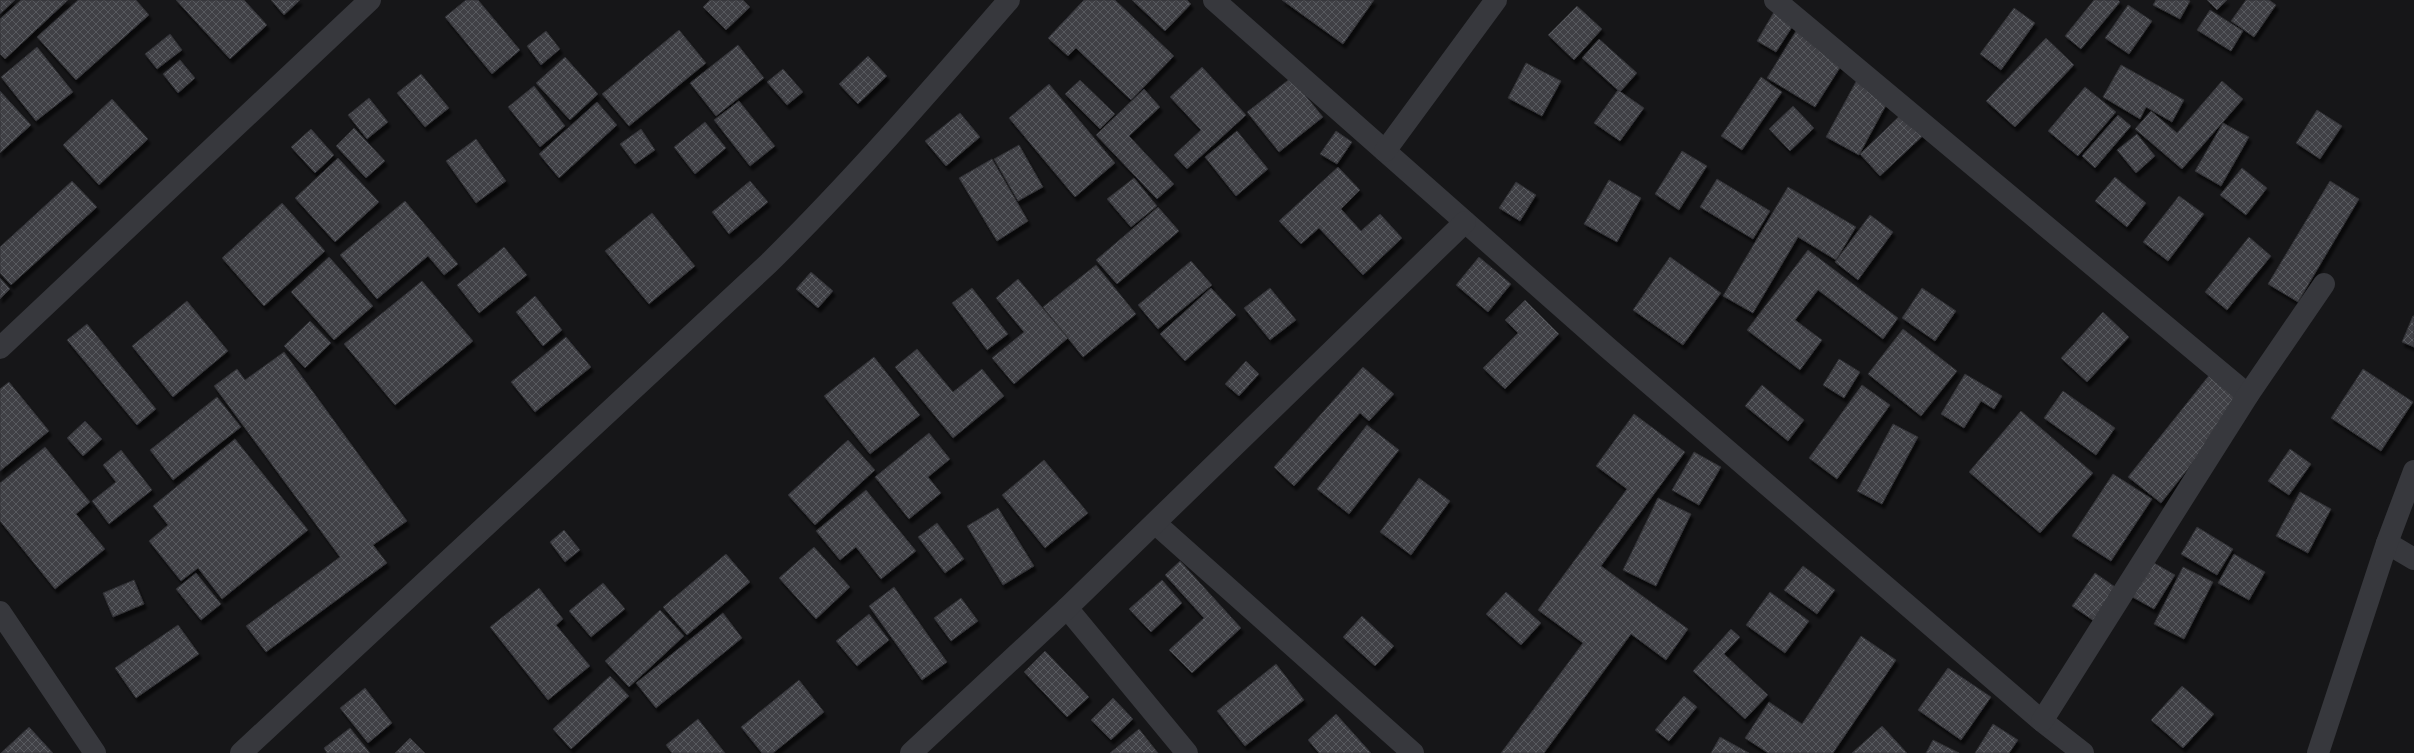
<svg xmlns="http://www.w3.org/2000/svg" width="2414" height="753" font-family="Roboto,sans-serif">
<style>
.building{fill:url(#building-cross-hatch);stroke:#303034;filter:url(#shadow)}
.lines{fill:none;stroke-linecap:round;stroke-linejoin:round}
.minor{stroke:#37383d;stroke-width:22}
</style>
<defs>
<pattern id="building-cross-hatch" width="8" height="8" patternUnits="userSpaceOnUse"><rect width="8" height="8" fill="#404145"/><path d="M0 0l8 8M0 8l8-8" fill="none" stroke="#595a5e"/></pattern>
<filter id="shadow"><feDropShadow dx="2.5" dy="4.5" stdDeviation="1" flood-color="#0009"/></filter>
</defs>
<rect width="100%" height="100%" fill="#161618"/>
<g class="building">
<path d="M0,0H15L0,14Z"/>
<path d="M21,0H68L5,59L0,54V19Z"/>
<path d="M78,0H136L149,15L76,80L37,37Z"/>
<path d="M176,0H244L267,25L230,59Z"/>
<path d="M271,0H300L284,15Z"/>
<path d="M466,0H478L520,50L492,74L445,17Z"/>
<path d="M710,0H743L750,7L726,30L703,7Z"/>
<path d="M1084,0H1115L1174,56L1131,100L1076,48L1068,56L1048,38Z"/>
<path d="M1132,0H1187L1191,4L1165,31Z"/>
<path d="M1282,0H1374L1343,44Z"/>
<path d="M2094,0H2118L2120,2L2081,49L2065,36Z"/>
<path d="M2156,0H2188L2190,1L2180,19L2153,5Z"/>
<path d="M2207,0H2227L2217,10Z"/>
<path d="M2246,0H2269L2276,5L2254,37L2231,21Z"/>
<path d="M2128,5L2152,21L2129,54L2105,38Z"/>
<path d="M1577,6L1602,29L1574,60L1548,35Z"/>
<path d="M2014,8L2035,23L2001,70L1980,54Z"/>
<path d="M2210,10L2243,31L2231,51L2197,30Z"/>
<path d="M1774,12L1794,24L1776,52L1757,41Z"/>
<path d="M1798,28L1846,58L1815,107L1767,78Z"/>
<path d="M679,30L706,63L629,126L602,94Z"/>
<path d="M546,31L560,49L541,65L527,46Z"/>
<path d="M170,34L182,50L157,69L145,54Z"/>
<path d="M2046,38L2074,65L2015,127L1986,101Z"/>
<path d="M1599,39L1637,73L1620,92L1582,58Z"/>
<path d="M738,45L764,78L716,116L690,83Z"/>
<path d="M37,47L73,92L36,121L1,77Z"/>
<path d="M868,56L887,76L858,104L839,84Z"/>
<path d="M565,57L598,94L570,120L536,83Z"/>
<path d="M180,60L195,78L178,93L163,74Z"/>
<path d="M1526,63L1561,81L1542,116L1508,98Z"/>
<path d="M2121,65L2184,100L2172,122L2146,107L2140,119L2103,97Z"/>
<path d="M1202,67L1246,115L1187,169L1174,155L1201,130L1170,97Z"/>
<path d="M783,69L803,92L787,105L767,82Z"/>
<path d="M421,74L449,108L425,127L397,93Z"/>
<path d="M1761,77L1782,92L1742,150L1721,136Z"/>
<path d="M1291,78L1323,117L1279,152L1247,112Z"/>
<path d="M1858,78L1891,96L1859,155L1826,137Z"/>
<path d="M1080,80L1115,114L1100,129L1065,94Z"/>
<path d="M2222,81L2243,99L2182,169L2135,129L2151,111L2177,133Z"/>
<path d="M1049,84L1115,163L1075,197L1009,118Z"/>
<path d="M534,86L565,126L540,147L508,107Z"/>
<path d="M2085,87L2116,112L2078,156L2048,131Z"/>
<path d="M1144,89L1160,107L1129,136L1174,184L1157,199L1096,135Z"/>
<path d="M1618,90L1644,108L1620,141L1594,123Z"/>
<path d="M0,91L31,125L0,153Z"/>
<path d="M369,98L388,122L367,139L348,115Z"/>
<path d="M112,99L148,139L99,185L63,145Z"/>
<path d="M739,101L775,146L750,166L714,120Z"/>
<path d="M597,102L617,125L559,178L539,154Z"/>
<path d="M1793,106L1814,128L1790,151L1769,129Z"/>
<path d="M1908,108L1929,130L1880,176L1860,154Z"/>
<path d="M2317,110L2342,126L2320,159L2296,143Z"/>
<path d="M960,113L980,137L946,166L925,141Z"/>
<path d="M2118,115L2131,126L2095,168L2082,156Z"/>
<path d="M705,122L726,148L695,174L674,147Z"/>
<path d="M2223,123L2249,137L2221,186L2195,171Z"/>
<path d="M354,128L385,161L366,178L336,146Z"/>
<path d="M311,129L334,155L315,173L291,147Z"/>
<path d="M641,129L655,150L635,164L620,144Z"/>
<path d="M1237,131L1268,169L1236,196L1205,157Z"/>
<path d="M1336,131L1352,142L1337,164L1320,154Z"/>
<path d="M2137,134L2155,156L2136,173L2117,150Z"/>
<path d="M476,139L506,181L476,203L446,161Z"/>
<path d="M1019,145L1043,187L1018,201L994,159Z"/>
<path d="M1682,151L1707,166L1679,210L1655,194Z"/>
<path d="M338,158L379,202L335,242L295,198Z"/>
<path d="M992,159L1028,221L997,241L959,178Z"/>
<path d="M1338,167L1360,190L1341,209L1361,231L1380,214L1402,238L1363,275L1319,228L1301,244L1279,221Z"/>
<path d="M2242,168L2267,188L2246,215L2220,195Z"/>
<path d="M2115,177L2146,203L2127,227L2095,201Z"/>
<path d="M1134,178L1157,206L1131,227L1107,199Z"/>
<path d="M1717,179L1770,211L1753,239L1700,207Z"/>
<path d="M1609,180L1641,198L1617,242L1584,224Z"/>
<path d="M72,181L97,207L11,285L0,273V247Z"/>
<path d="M750,181L768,202L729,234L712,212Z"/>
<path d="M2330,181L2359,199L2298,302L2268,284Z"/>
<path d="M1516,182L1536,195L1520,221L1499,208Z"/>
<path d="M1788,187L1856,227L1836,260L1798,237L1753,313L1723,296Z"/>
<path d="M2179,196L2204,214L2168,261L2143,242Z"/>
<path d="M405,201L458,264L444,275L428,256L377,299L340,255Z"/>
<path d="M282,203L325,251L264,306L222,258Z"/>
<path d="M1158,207L1179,231L1117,284L1096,260Z"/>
<path d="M652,213L695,266L649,304L605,251Z"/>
<path d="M1870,215L1893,232L1858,280L1835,262Z"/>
<path d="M2249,237L2271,256L2227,310L2205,292Z"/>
<path d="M504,247L527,275L479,313L457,285Z"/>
<path d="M1808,250L1898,318L1883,339L1818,290L1795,320L1822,340L1800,370L1747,330Z"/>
<path d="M329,257L373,306L334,340L291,292Z"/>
<path d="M1479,257L1511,284L1488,312L1456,285Z"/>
<path d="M1670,257L1721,293L1683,345L1633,310Z"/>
<path d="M1191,261L1212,285L1158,329L1138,305Z"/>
<path d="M1096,265L1136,314L1083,357L1043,307Z"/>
<path d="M811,272L833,291L818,308L796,289Z"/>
<path d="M0,278L10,289L0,299Z"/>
<path d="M1018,279L1068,338L1014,384L992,358L1024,332L996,298Z"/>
<path d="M422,281L473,341L395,405L344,344Z"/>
<path d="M972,288L1008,334L987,350L952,303Z"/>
<path d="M1211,288L1236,315L1185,361L1160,334Z"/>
<path d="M1270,288L1296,320L1270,340L1244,308Z"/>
<path d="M1922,288L1956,311L1935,341L1902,318Z"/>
<path d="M535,296L562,330L543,346L516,312Z"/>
<path d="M1525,300L1559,334L1505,389L1483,368L1518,333L1505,320Z"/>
<path d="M187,301L228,351L173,397L132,346Z"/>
<path d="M2103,312L2129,337L2087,382L2061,358Z"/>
<path d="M2413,316H2414V347L2402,342Z"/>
<path d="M310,321L331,343L305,368L284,346Z"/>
<path d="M87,324L156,409L137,425L67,340Z"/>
<path d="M1903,329L1957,371L1921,416L1868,374Z"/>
<path d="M566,337L591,367L535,412L511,382Z"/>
<path d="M917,349L953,392L982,369L1004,396L953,438L895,367Z"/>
<path d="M284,352L407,521L373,545L387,563L266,652L246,626L340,557L214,386L237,369L245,380Z"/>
<path d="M874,357L920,415L870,454L824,396Z"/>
<path d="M1839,359L1860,372L1844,398L1823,385Z"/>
<path d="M1246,361L1259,374L1239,396L1225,384Z"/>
<path d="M1363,367L1394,394L1369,421L1360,413L1294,486L1274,467Z"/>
<path d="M2215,368L2247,394L2161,503L2128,477Z"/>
<path d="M2363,369L2413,402L2381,451L2331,418Z"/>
<path d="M1965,374L2002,396L1994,409L1981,401L1964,428L1941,414Z"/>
<path d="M9,382L49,431L0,471V389Z"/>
<path d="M1762,385L1804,420L1788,441L1745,406Z"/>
<path d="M1862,385L1890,405L1837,479L1809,458Z"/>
<path d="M2063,391L2115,428L2096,455L2044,418Z"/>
<path d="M217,397L241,427L173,480L150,450Z"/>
<path d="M2021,411L2093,473L2040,533L1969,472Z"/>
<path d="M1634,414L1685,452L1601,566L1688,629L1666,660L1631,634L1544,753H1501L1583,643L1538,610L1627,489L1596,466Z"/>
<path d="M85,421L102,439L83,456L67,438Z"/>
<path d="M1893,424L1918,437L1882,504L1857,491Z"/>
<path d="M1367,425L1399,450L1349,514L1317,489Z"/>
<path d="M929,433L950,459L928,477L941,493L909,519L875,477Z"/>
<path d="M235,439L308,530L222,599L198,568L181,581L149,541L168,525L153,506Z"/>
<path d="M848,440L875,470L815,525L788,495Z"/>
<path d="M45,447L90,502L76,514L105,549L55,589L0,521V483Z"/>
<path d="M2290,449L2311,464L2289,495L2268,481Z"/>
<path d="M121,450L152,490L109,524L92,501L116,482L103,465Z"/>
<path d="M1694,452L1721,467L1699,505L1672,490Z"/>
<path d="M1044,460L1088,513L1045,548L1002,495Z"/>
<path d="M2113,474L2152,499L2111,561L2072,536Z"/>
<path d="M1419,478L1450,501L1411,555L1380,532Z"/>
<path d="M866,490L916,551L881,579L856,547L840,560L816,531Z"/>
<path d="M2300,492L2331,509L2308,553L2276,536Z"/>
<path d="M1658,498L1691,514L1656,586L1623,570Z"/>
<path d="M998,508L1034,566L1003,585L967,526Z"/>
<path d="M937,523L964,559L945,573L918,537Z"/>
<path d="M2197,527L2233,549L2217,575L2181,554Z"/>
<path d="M564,530L580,550L565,562L550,542Z"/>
<path d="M814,547L850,587L816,619L779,578Z"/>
<path d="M726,554L750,582L687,635L663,607Z"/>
<path d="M2234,554L2265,572L2249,600L2218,583Z"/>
<path d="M2147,559L2175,575L2154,609L2127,594Z"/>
<path d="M1180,561L1241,628L1192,673L1169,650L1204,618L1165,575Z"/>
<path d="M1803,566L1835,590L1817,614L1784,590Z"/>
<path d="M2183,567L2213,582L2184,639L2154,624Z"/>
<path d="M196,573L221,604L201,620L176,589Z"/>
<path d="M2095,573L2118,589L2094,621L2072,606Z"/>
<path d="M134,580L144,604L113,617L103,593Z"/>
<path d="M1162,580L1182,603L1151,632L1129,609Z"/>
<path d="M603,583L625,609L591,637L569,611Z"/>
<path d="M894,587L947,662L922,680L869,606Z"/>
<path d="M539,588L563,619L556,625L590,666L548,700L490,627Z"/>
<path d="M1506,592L1541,623L1521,645L1486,614Z"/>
<path d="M1770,592L1809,621L1785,653L1746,625Z"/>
<path d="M961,598L978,621L951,641L934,618Z"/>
<path d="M660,610L684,636L629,687L605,661Z"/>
<path d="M723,613L742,638L656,708L636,683Z"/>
<path d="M869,614L889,640L857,666L836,641Z"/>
<path d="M1362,616L1394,646L1375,666L1343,637Z"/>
<path d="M178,625L199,654L136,698L115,668Z"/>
<path d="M1731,629L1740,637L1724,654L1768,695L1745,719L1693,671Z"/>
<path d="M1861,636L1896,660L1833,753H1768L1745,738L1769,702L1802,724Z"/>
<path d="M1045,651L1089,697L1067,717L1024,672Z"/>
<path d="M1276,664L1304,700L1245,746L1217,711Z"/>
<path d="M1948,668L1991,697L1961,740L1918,710Z"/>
<path d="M610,676L629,696L571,749L553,729Z"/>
<path d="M799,680L824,712L773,753H762L741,727Z"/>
<path d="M2182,686L2214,714L2183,748L2151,720Z"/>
<path d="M365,688L392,723L368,743L340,708Z"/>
<path d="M1684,696L1697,707L1669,741L1655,730Z"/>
<path d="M1113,698L1133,719L1111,740L1091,720Z"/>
<path d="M1336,714L1371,753H1319L1308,740Z"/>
<path d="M698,719L725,753H672L666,745Z"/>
<path d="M1993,724L2018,740L2009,753H1975Z"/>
<path d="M1882,726L1907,753H1852Z"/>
<path d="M29,727L53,753H1Z"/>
<path d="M350,728L370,753H327L324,748Z"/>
<path d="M1139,729L1158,753H1110Z"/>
<path d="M1720,737L1749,753H1711Z"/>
<path d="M410,738L425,753H395Z"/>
<path d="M1933,740L1959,753H1926Z"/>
</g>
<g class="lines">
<g class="minor">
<path d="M1214,0L1608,348L2042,721L2083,753"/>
<path d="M1775,0L2248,395"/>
<path d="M1385,151L1496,0"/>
<path d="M0,348L370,0"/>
<path d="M1155,523L1413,753"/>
<path d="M2387,543L2414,559"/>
<path d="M1067,608L1187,753"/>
<path d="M0,612L95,753"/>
<path d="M2042,721L2248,395L2324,284"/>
<path d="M241,753L769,263C854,179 931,90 1009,0"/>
<path d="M911,753L1067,608L1465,222"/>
<path d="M2318,753L2387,543L2414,471"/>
</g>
</g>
</svg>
